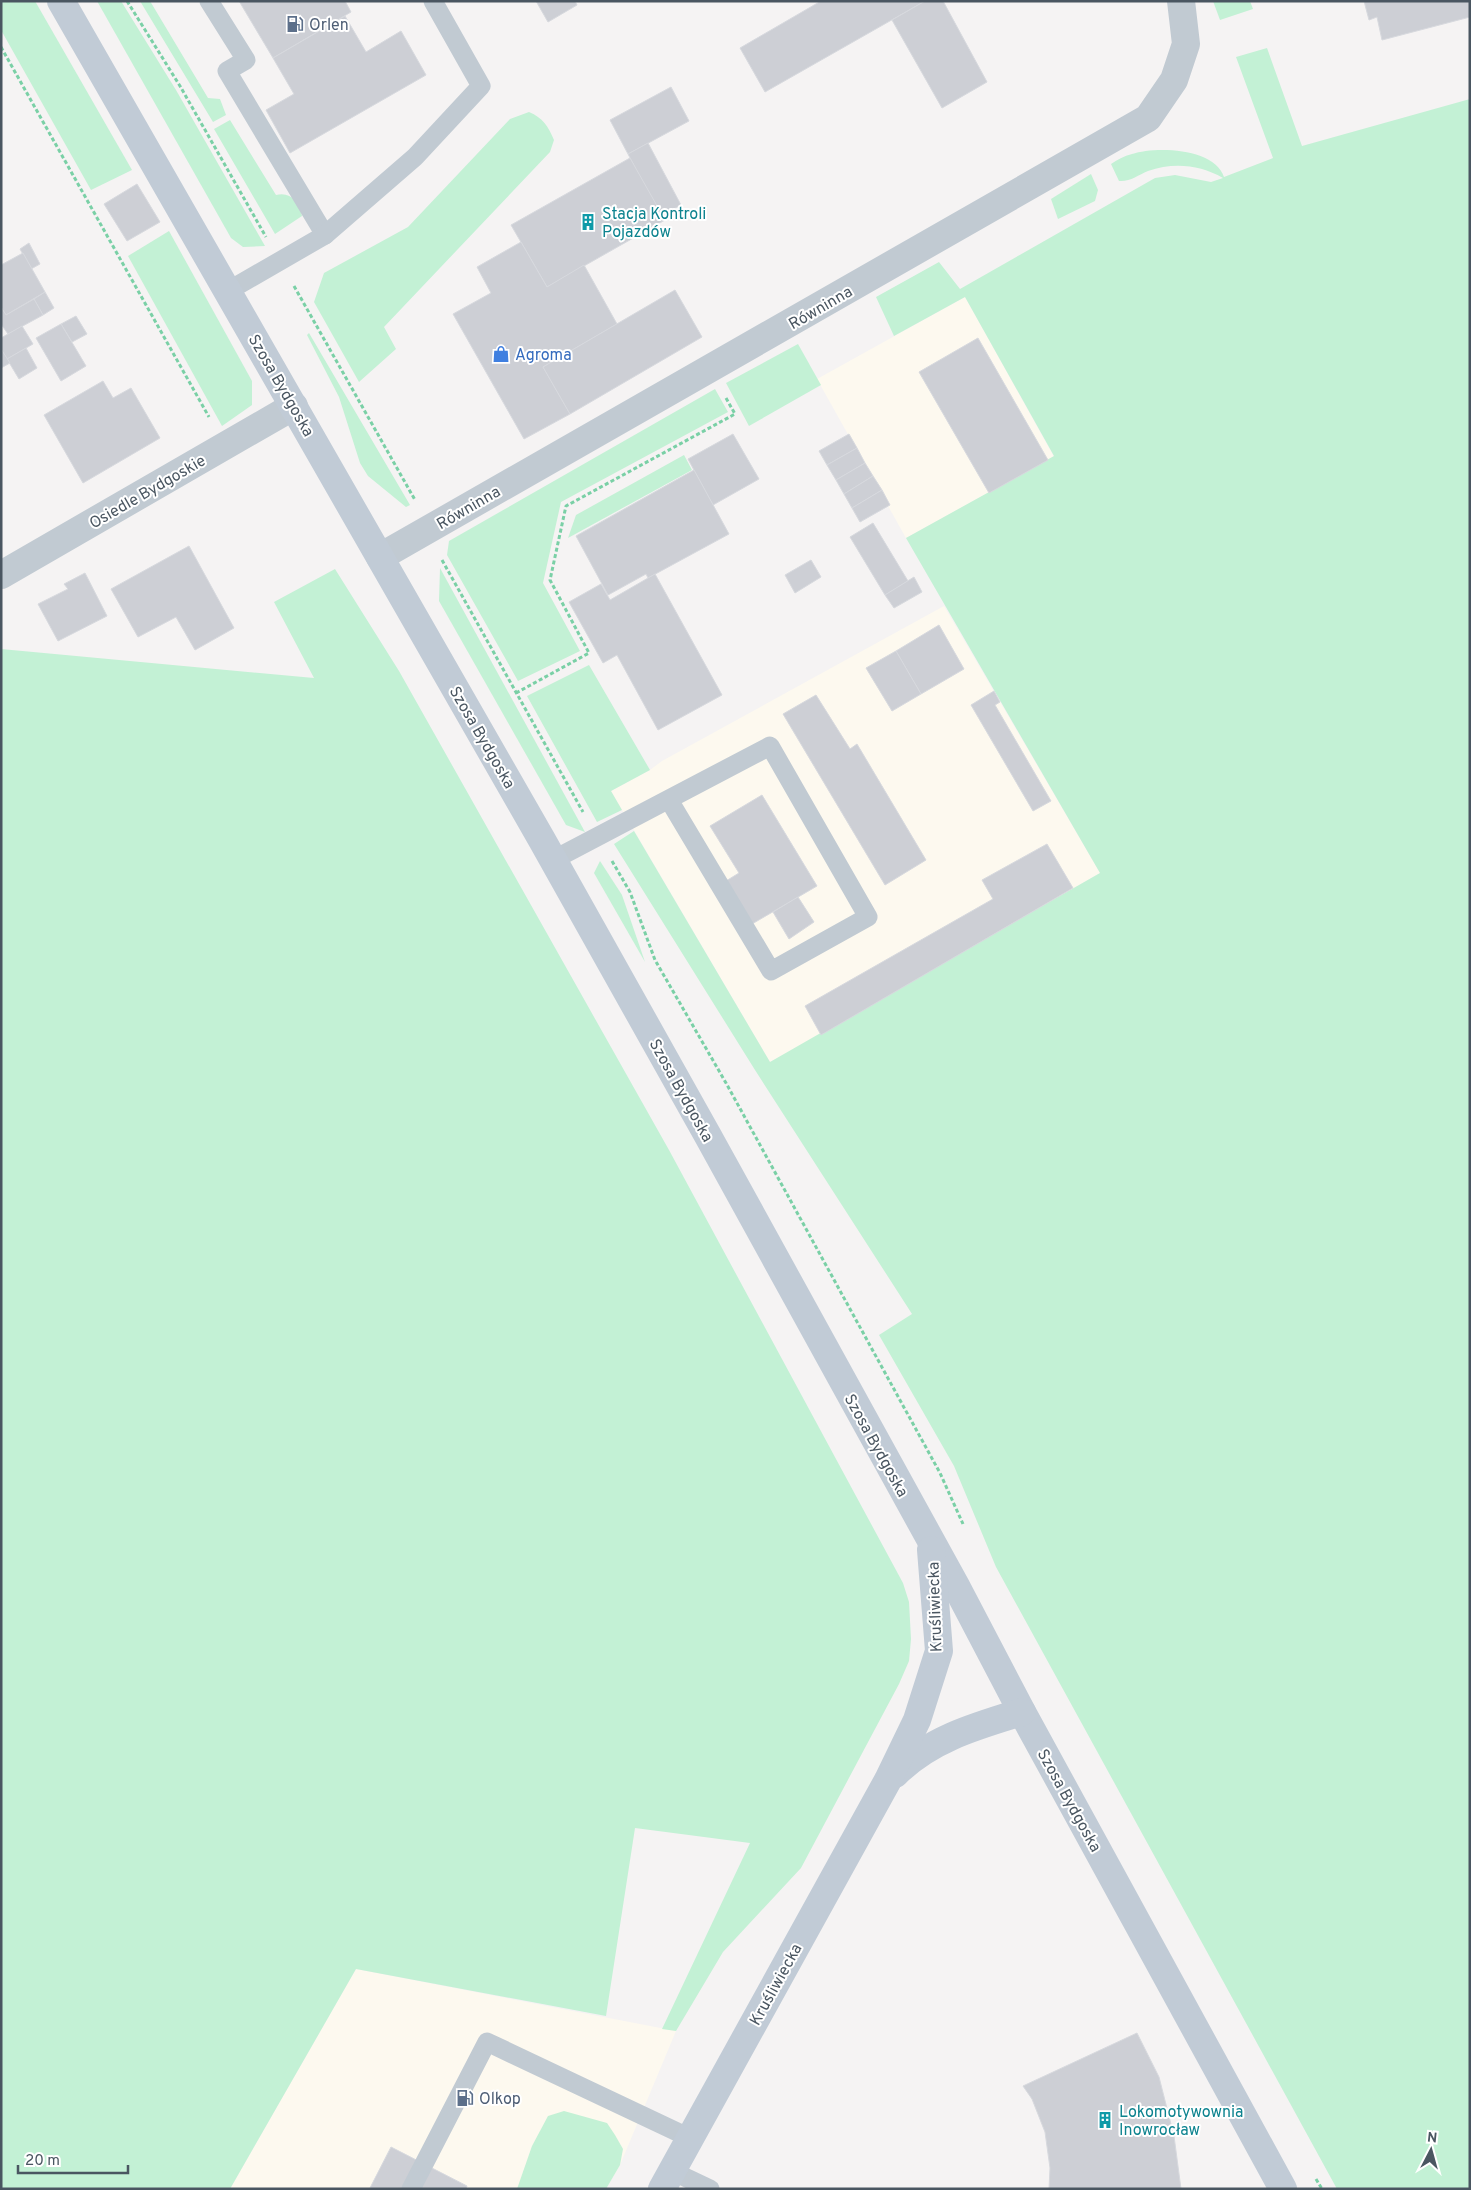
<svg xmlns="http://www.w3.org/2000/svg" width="1471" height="2190" font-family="Overpass,sans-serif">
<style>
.commercial{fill:#fdf9ef}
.green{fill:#c3f1d5}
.building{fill:#cdcfd5;stroke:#d7d9de}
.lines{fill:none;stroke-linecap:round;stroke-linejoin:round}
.path{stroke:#7ad0a6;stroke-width:3;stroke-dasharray:4 2.5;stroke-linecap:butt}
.lane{stroke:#c1cad2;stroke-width:19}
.street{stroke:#c1cad2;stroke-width:28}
.secondary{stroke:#c1cbd6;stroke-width:28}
.labels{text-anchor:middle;stroke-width:4;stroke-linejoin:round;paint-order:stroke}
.service-label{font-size:16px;fill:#4e5e75;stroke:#fff;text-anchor:start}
.culture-label{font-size:16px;fill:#0d838f;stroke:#fff;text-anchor:start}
.street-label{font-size:16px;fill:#4a5661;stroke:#fff}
.shop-label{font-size:16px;fill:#366cbe;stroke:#fff;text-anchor:start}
</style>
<rect width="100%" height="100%" fill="#f5f3f3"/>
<g class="commercial">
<path d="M965,297L1054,457L906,538L817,379Z"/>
<path d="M944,606L1100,873L821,1035L770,1062L611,791L650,770L662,761Z"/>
<path d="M356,1969L676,2031L620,2165L606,2189H230Z"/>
</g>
<g class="green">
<path d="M1,1H35L132,170L91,190L1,30Z"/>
<path d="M97,1H121L176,90L265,246L243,247L231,238Z"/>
<path d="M140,1H150L208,98L220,99L226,115L213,122Z"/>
<path d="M1213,1H1250L1253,9L1220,20Z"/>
<path d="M1267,48L1302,146L1470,99V2185L1468,2189H1337L996,1567L954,1466L879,1335L912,1314L755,1070L614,844L634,831L770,1062L1100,873L906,538L1054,456L965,297L894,336L876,297L939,262L960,289L1155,178L1175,175L1211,182L1223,178C1200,165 1174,162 1148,171C1138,175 1130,182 1119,181L1111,164C1117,160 1124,156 1132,154C1156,146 1215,148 1224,177L1273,158L1236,57Z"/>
<path d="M529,112C543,118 548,126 554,140L550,152L384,327L396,349L359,382L314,302L324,273L408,227L510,119Z"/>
<path d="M230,120L276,195C290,191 300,202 302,216L275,234L214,129Z"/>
<path d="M1091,174L1098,190L1095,201L1058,219L1051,199Z"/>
<path d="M169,231L252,381V405L222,426L128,256Z"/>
<path d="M309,333L410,505L406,507L368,476L360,463L339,397L307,335Z"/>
<path d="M798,344L821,385L749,426L726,383Z"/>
<path d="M715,389L728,412L561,502L543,583L580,651L518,681L447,555L449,541Z"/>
<path d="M684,455L692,470L568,538L576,515Z"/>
<path d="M440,568L585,832L566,825L439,601Z"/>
<path d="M335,569L399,671L669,1150L903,1583L909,1602L911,1639L909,1661L899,1684L801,1868L723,1952L676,2031L662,2029L750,1843L635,1828L606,2016L356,1969L230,2189H1V649L314,678L274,602Z"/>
<path d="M589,665L650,770L611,791L622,810L597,822L527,696Z"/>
<path d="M600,861L622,895L645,962L594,873Z"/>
<path d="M564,2111L607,2123L615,2135L623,2149L620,2165L606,2189H517L532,2146L548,2116Z"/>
</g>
<g class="building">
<path d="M239,1H345L351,12L273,58Z"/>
<path d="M536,1H575L577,5L548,22Z"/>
<path d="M821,1H925L765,92L740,48Z"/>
<path d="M925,1H943L987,82L942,108L892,20Z"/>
<path d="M1364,1H1470V17L1382,40L1377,17L1369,20Z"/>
<path d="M345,16L366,52L401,31L426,75L290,153L266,110L294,94L273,58Z"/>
<path d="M671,87L689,121L628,154L610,120Z"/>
<path d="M648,143L681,205L661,216L628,154Z"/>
<path d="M630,158L665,220L547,287L511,225Z"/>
<path d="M137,184L160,222L127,241L104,204Z"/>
<path d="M521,242L547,287L584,265L617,324L543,367L570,414L524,439L453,314L491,293L477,267Z"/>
<path d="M29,243L40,264L31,269L20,249Z"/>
<path d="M23,253L45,292L6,315L1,307V265Z"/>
<path d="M675,290L702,337L570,414L543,367Z"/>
<path d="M45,292L54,308L43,315L34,299Z"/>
<path d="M34,299L43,315L8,334L1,324V307L6,315Z"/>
<path d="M76,316L87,334L72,342L61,324Z"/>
<path d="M61,324L86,366L61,381L36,338Z"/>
<path d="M22,326L33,344L7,359L1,349V338Z"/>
<path d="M978,338L1048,460L989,493L919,372Z"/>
<path d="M26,348L37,368L19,379L7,359Z"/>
<path d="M1,349L10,363L1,368Z"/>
<path d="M103,381L113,398L131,388L160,438L83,483L44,415Z"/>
<path d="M733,434L759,479L713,505L688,459Z"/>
<path d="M849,434L857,448L827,465L819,451Z"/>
<path d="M857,448L865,463L836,480L827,465Z"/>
<path d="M865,463L873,476L844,494L836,480Z"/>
<path d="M694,470L729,534L648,578L646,574L608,595L576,536Z"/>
<path d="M873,476L882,490L852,508L844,494Z"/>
<path d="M882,490L890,505L860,522L852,508Z"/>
<path d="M873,523L908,581L885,595L850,537Z"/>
<path d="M189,546L234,628L195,650L176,617L138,637L111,589Z"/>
<path d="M811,560L821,577L795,593L785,575Z"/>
<path d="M85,573L107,616L58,641L38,604L68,589L64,584Z"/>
<path d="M655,574L722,695L658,730L617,655L603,663L569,602L601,584L610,600Z"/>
<path d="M914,577L922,592L894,608L885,595Z"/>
<path d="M939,625L964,669L921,694L896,651Z"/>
<path d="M896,651L921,694L892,711L866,668Z"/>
<path d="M994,691L1000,702L995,705L1051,801L1033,811L971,705Z"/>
<path d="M816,695L850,749L857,744L926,860L885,885L783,714Z"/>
<path d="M762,795L817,886L752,924L726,881L739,873L710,826Z"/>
<path d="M1047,844L1073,888L821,1035L805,1006L993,899L982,880Z"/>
<path d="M798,897L814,922L789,939L773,912Z"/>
<path d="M1137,2033L1159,2077L1174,2136L1181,2189H1049L1050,2168L1045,2132L1032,2099L1023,2086Z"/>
<path d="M391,2147L467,2186L466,2189L370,2188Z"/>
</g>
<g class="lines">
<g class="path">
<path d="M127,1L180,86L266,237"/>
<path d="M1,47L209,417"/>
<path d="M294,286L415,500"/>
<path d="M442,560L583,812"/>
<path d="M516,693L589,653L550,580L566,506L735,414L726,398"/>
<path d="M612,861L630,892L655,960L726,1083L940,1473L963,1524"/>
<path d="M1316,2179L1322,2189"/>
</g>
<g class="lane">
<path d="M209,1L246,60L227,71L325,235"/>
<path d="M228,291L325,235L415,157L481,86L433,1"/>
<path d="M553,860L770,746L868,917L771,971L669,800"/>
<path d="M672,2171L710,2189"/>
<path d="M411,2189L487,2042L690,2138"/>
</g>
<g class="street">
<path d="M380,557L1148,118L1174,80L1186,44L1181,1"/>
<path d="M1,575L294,406"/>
</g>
<g class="secondary">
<path d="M61,1L542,840L708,1136L956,1586L1022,1712L1283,2189"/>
<path d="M895,1774C930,1739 976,1726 1022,1712"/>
<path d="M662,2189L888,1780L917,1720L939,1651L931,1550"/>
</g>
</g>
<defs>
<g id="fuel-bare" transform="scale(1.35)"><path d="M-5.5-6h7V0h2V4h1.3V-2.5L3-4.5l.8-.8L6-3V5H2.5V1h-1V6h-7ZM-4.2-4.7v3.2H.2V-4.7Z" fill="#5c6f8a" stroke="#fff" stroke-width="2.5" paint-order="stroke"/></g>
<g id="building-bare" transform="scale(1.35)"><path d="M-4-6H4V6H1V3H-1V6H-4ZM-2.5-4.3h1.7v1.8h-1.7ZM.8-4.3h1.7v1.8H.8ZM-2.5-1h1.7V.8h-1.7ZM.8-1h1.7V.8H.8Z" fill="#0f9aa8" stroke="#fff" stroke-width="2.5" paint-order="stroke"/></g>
<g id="shop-bare" transform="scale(1.35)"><path d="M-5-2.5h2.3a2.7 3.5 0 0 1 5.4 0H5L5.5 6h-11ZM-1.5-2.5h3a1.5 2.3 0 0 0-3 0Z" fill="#3f7fe0" stroke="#fff" stroke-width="2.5" paint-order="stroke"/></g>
</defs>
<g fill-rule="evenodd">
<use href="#fuel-bare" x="295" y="24"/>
<use href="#building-bare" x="588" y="222"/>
<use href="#shop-bare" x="501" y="354"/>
<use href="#fuel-bare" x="465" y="2098"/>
<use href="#building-bare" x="1105" y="2120"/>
</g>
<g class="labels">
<g class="service-label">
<text x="309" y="30">Orlen</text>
<text x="479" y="2104">Olkop</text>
</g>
<g class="culture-label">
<text x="602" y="219">Stacja Kontroli<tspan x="602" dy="18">Pojazdów</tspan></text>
<text x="1119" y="2117">Lokomotywownia<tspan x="1119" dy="18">Inowrocław</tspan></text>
</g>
<g class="street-label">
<text transform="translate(820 307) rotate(-30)" y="6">Równinna</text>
<text transform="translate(282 385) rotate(60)" y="6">Szosa Bydgoska</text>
<text transform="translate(147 491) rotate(-30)" y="6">Osiedle Bydgoskie</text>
<text transform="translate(468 507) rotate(-30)" y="6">Równinna</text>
<text transform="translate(483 737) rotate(60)" y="6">Szosa Bydgoska</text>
<text transform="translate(682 1090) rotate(61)" y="6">Szosa Bydgoska</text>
<text transform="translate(877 1445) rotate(61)" y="6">Szosa Bydgoska</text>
<text transform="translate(934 1607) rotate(-92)" y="6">Kruśliwiecka</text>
<text transform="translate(1070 1800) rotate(61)" y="6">Szosa Bydgoska</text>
<text transform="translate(775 1984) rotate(-61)" y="6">Kruśliwiecka</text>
</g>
<g class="shop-label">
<text x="515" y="360">Agroma</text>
</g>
</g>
<rect width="1471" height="2190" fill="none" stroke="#4a5661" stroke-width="5"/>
<g transform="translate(1431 2150) rotate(6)" stroke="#ffffff" stroke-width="4" paint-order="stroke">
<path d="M0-4L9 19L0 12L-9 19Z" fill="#4a5661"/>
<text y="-8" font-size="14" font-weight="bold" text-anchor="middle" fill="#4a5661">N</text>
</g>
<path d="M18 2165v8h110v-8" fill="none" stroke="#4a5661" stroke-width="2.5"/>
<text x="25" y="2165" font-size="15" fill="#4a5661" stroke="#ffffff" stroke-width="4" paint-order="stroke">20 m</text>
</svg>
